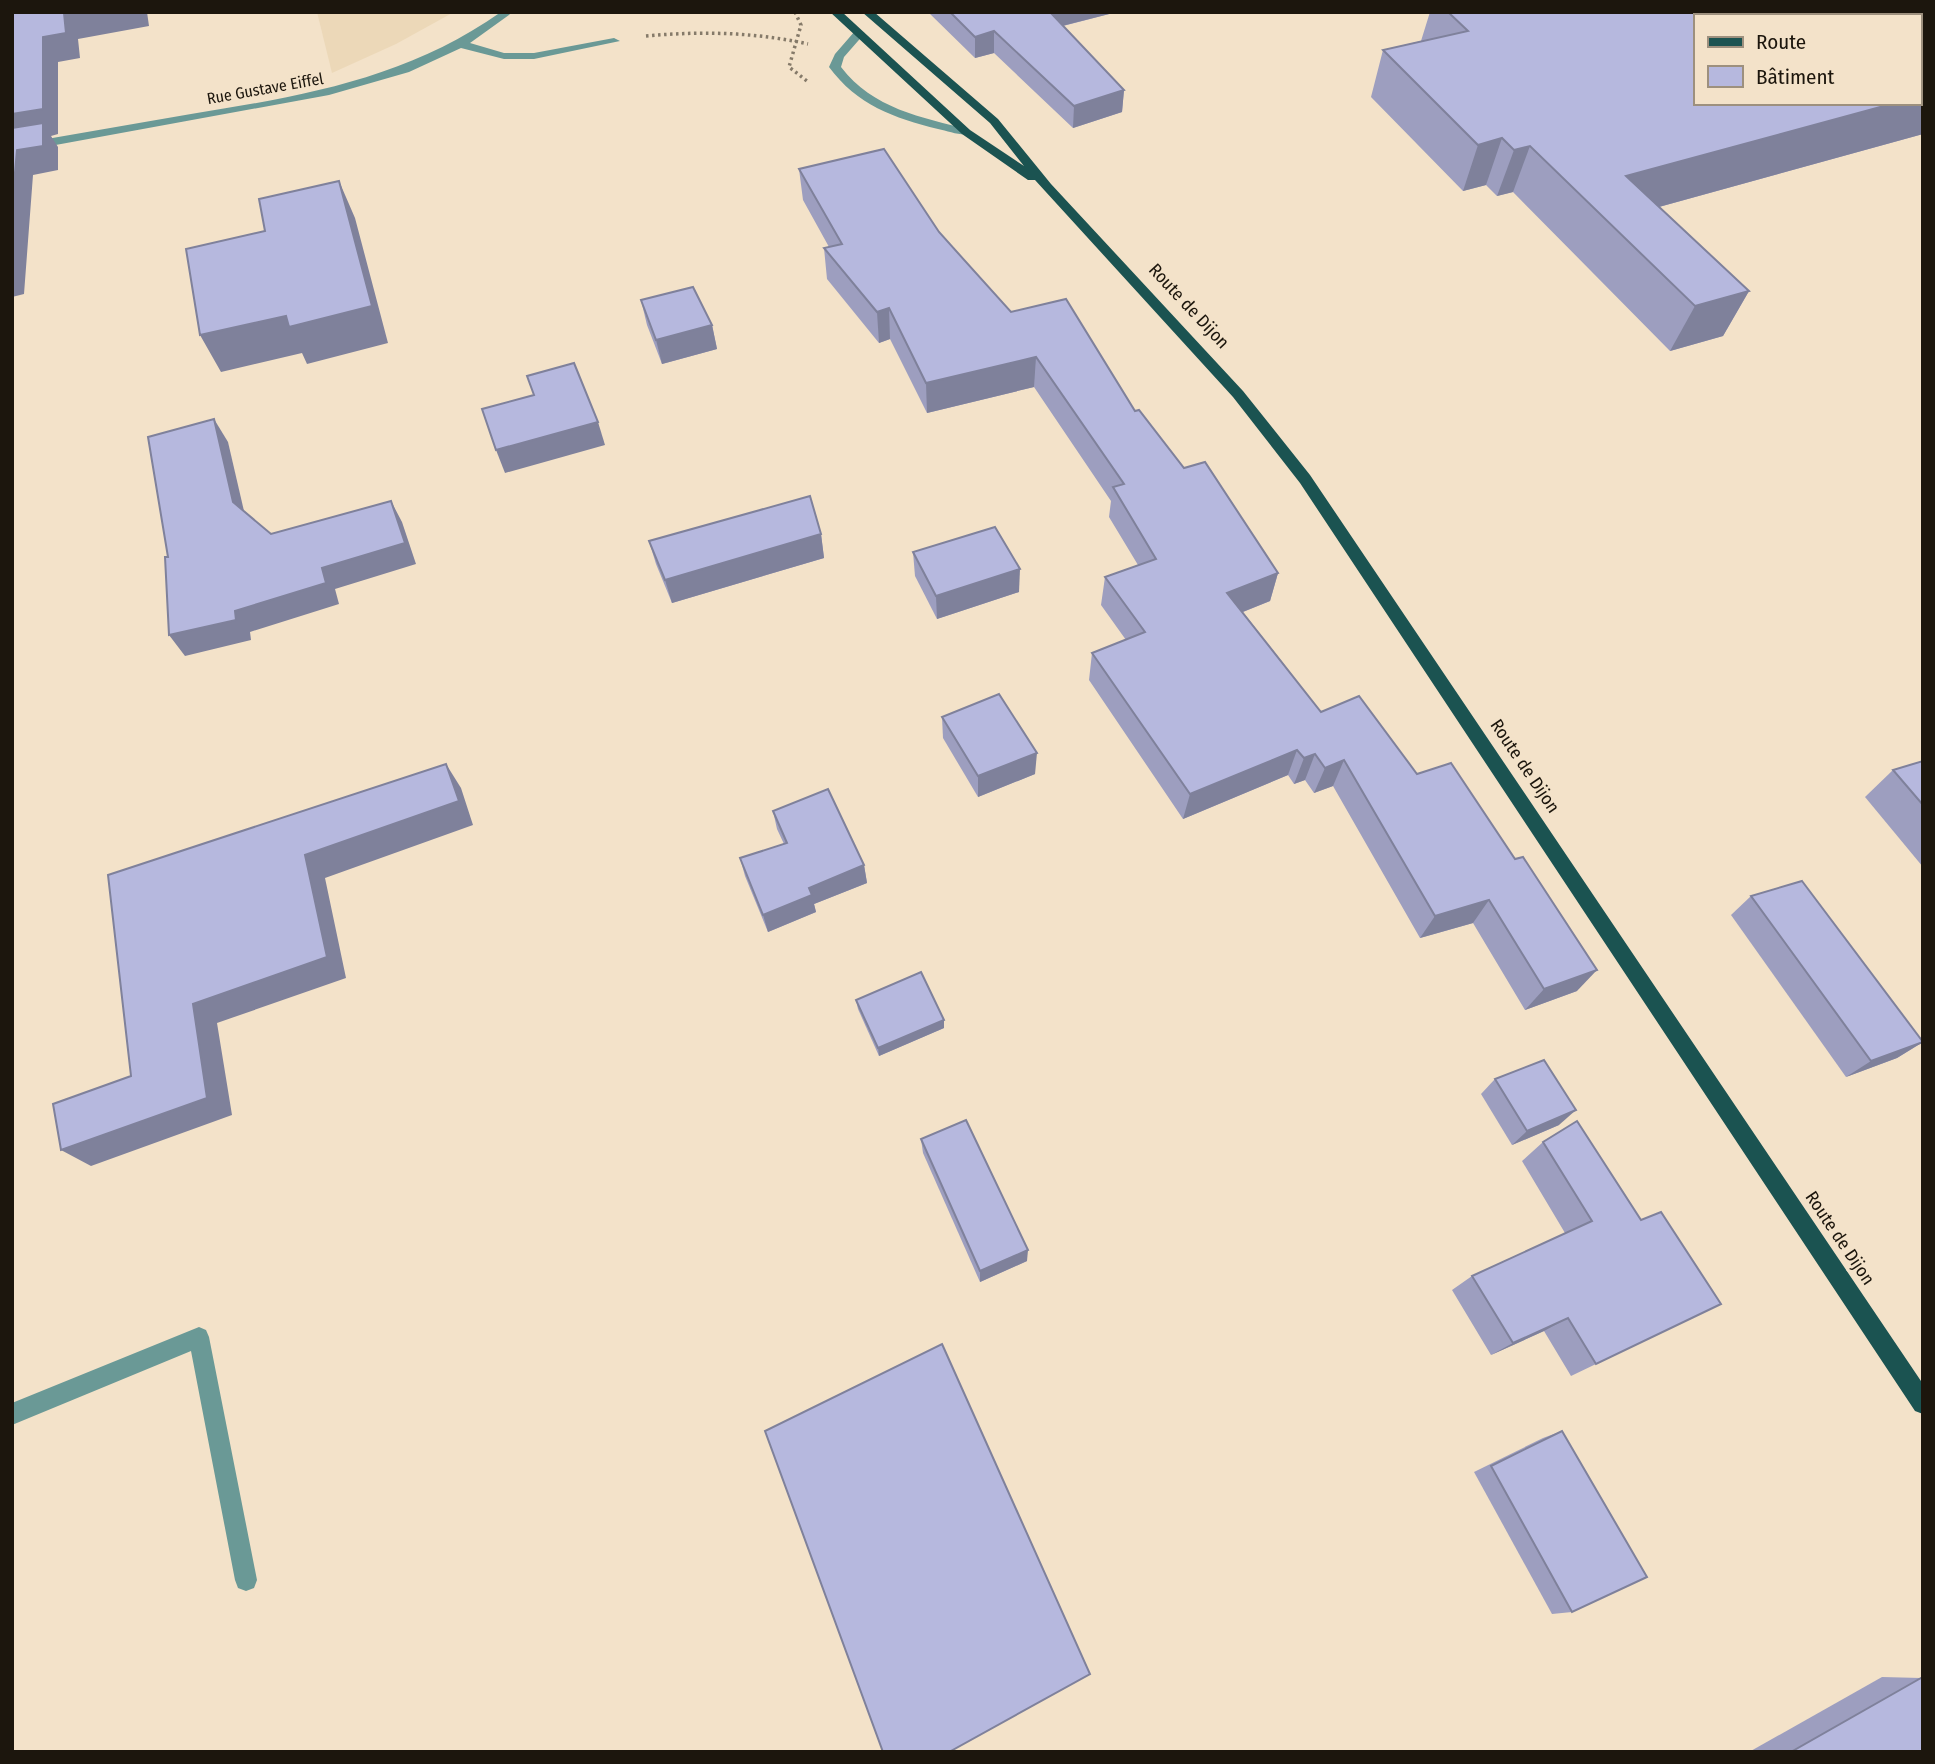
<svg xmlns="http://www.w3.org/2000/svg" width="1935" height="1764" font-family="'Fira Sans Condensed',sans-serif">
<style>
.built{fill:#ecd8b8}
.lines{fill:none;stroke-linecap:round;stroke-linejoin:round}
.path{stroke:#857a69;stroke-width:3.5;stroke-dasharray:2.5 3.5;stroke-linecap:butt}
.lane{fill:#6a9996;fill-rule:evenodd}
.street{fill:#6a9996;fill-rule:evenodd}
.primary{fill:#1b5351;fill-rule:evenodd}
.wall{fill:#9d9ebf}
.shaded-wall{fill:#7f819b}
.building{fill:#b6b8de;stroke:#7f819b;stroke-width:2}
.labels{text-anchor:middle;stroke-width:6;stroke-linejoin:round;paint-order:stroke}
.far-street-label{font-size:16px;fill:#1c160d;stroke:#f3e2c9}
.street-label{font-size:18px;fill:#1c160d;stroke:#f3e2c9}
</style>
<rect width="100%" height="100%" fill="#f3e2c9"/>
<path class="built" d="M317,12H454L396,44L332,73Z"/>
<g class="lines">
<g class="path">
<path d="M795,12L801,25L789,67L807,81"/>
<path d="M646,36C701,31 754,32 808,44"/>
</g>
<path class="lane" d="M199,1327L206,1330L209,1337L257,1580L254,1588L246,1591L238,1588L235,1580L191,1351L12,1425V1403Z"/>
<g class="street">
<path d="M501,12H513L470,43L504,53H534L614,38L620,41L534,59H504L461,48L409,72L329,95L12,153V145C72,135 131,124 191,114C302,96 406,79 501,12Z"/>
<path d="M855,31L865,33L844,57L841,67C873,109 921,117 970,130V134C960,136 948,131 938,129C894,118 857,105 829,67L835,54Z"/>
</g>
<path class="primary" d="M830,12H842L970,130L1024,166L990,123L862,12H874L998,119L1051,184L1243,391L1310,475L1923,1384V1414L1915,1411L1300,483L1233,397L1035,180H1028L962,134Z"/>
</g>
<g class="wall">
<path d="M928,12H1117L1063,26L1124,90L1122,112L1073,128L994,53L975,58Z"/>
<path d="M1430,12H1923V134L1659,207L1749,291L1723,336L1670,351L1513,192L1497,196L1486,185L1463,191L1371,97L1383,50L1421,41Z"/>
<path d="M799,169L939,232L1011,312L1135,411L1184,468L1278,573L1270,601L1243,612L1321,712L1577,991L1525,1010L1473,923L1420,938L1333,786L1314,793L1305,780L1294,784L1288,775L1183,819L1089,680L1092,653L1126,640L1101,605L1105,577L1138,565L1109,517L1111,501L1034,387L927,413L890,339L879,343L827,279L824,248L829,247L803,200Z"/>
<path d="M641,300L712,325L717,349L662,364L647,325Z"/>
<path d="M821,534L824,558L672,603L656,564L649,541Z"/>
<path d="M913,552L1019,592L937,619L915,576Z"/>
<path d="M942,717L1035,774L978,797L943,738Z"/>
<path d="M1923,761V867L1865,797L1893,770Z"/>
<path d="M773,811L864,865L867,883L814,904L816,912L768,932L745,876L740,858L784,844L777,829Z"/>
<path d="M1751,896L1923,1042L1897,1058L1846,1077L1731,915Z"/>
<path d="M856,1000L944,1020V1028L879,1056L858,1009Z"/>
<path d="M1495,1079L1559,1125L1512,1145L1481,1094Z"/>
<path d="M921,1139L1027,1261L980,1282L923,1153Z"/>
<path d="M1543,1142L1641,1220L1596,1364L1571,1376L1544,1331L1491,1355L1452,1290L1472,1276L1565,1233L1522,1161Z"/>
<path d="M1562,1431L1572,1612L1552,1614L1474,1472L1543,1438Z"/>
<path d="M1882,1677L1921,1678L1923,1752H1749Z"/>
</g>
<g class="shaded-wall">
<path d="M71,12H147L149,26L78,39L80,58L58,62V134L51,136L58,147V170L33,175L24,294L12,297V114L43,37L64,13Z"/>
<path d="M1047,12H1117L1046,30Z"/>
<path d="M994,31V53L975,58V37Z"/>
<path d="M1124,90L1122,112L1073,128L1074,106Z"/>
<path d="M1923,96V134L1608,221L1626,176L1895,103H1919V97Z"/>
<path d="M1502,138L1486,185L1463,191L1478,145Z"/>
<path d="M1530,146L1513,192L1497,196L1514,150Z"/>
<path d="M339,181L355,218L388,343L307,364L302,353L221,372L200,335L286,316Z"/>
<path d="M1749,291L1723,336L1670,351L1695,306Z"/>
<path d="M889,308L890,339L879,343L877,312Z"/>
<path d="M712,325L717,349L662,364L656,340Z"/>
<path d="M1036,357L1034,387L927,413L926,383Z"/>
<path d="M214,419L228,442L247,524L233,502Z"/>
<path d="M598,422L605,445L505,473L496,450Z"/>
<path d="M391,501L402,522L416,564L335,589L339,604L250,632L251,640L185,656L169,635L235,611L322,568Z"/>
<path d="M821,534L824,558L672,603L665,580Z"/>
<path d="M1020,569L1019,592L937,619L936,596Z"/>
<path d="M1278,573L1270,601L1220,621L1227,593Z"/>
<path d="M1297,750L1288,775L1183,819L1190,794Z"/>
<path d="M1037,753L1035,774L978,797V776Z"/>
<path d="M1315,754L1305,780L1294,784L1304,758Z"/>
<path d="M1344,760L1333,786L1314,793L1325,768Z"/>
<path d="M446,764L461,788L473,825L325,878L346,978L217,1023L232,1115L91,1166L61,1150L207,1098L193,1004L305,855Z"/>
<path d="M864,865L867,883L814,904L816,912L768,932L763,915L809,888Z"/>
<path d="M1489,900L1473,923L1420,938L1435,916Z"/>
<path d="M1597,970L1577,991L1525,1010L1544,989Z"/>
<path d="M944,1020V1028L879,1056L878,1048Z"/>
<path d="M1923,1042L1897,1058L1846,1077L1871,1061Z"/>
<path d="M1576,1110L1559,1125L1512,1145L1527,1131Z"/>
<path d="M1028,1250L1027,1261L980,1282V1271Z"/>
<path d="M1568,1318L1544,1331L1491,1355L1513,1343Z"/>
</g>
<g class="building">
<path d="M12,12H71L64,13L66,33L43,37V109L12,114Z"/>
<path d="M950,12H1050L1124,90L1074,106L994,31L975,37Z"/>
<path d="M1448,12H1923V96L1919,97V16H1695V103H1895L1626,176L1749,291L1695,306L1530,146L1514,150L1502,138L1478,145L1383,50L1468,31Z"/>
<path d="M43,123V146L17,150L12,206V128Z"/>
<path d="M884,149L939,232L1011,312L1066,299L1135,411L1139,410L1184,468L1205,462L1278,573L1227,593L1321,712L1359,696L1417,774L1451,763L1515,859L1523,857L1597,970L1544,989L1489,900L1435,916L1344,760L1325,768L1315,754L1304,758L1297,750L1190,794L1092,653L1145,632L1105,577L1156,559L1113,487L1124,484L1036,357L926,383L889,308L877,312L824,248L842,244L799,169Z"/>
<path d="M339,181L372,306L289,327L286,316L200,335L186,249L265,231L259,199Z"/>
<path d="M693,287L712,325L656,340L641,300Z"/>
<path d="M574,363L598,422L496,450L482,409L534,395L527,376Z"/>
<path d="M214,419L233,502L271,534L391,501L405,543L322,568L326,583L235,611L236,620L169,635L165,557H168L148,437Z"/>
<path d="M810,496L821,534L665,580L649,541Z"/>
<path d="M995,527L1020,569L936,596L913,552Z"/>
<path d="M999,694L1037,753L978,776L942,717Z"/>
<path d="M1923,761V805L1893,770Z"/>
<path d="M446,764L459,801L305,855L327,957L193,1004L207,1098L61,1150L53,1104L131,1076L108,875Z"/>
<path d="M828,789L864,865L809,888L812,895L763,915L740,858L787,843L773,811Z"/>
<path d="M1802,881L1923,1042L1871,1061L1751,896Z"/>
<path d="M921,972L944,1020L878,1048L856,1000Z"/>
<path d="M1544,1060L1576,1110L1527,1131L1495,1079Z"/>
<path d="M966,1120L1028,1250L980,1271L921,1139Z"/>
<path d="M1577,1121L1641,1220L1661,1212L1721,1304L1596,1364L1568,1318L1513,1343L1472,1276L1592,1221L1543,1142Z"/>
<path d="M942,1344L1090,1674L949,1752H883L765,1431Z"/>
<path d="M1562,1431L1647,1577L1572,1612L1491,1466Z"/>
<path d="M1921,1678L1923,1681V1752H1791Z"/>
</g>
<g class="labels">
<g class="far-street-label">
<text transform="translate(265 88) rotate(-10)" y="6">Rue Gustave Eiffel</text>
</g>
<g class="street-label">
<text transform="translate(1189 306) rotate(47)" y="6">Route de Dijon</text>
<text transform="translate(1525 766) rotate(56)" y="6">Route de Dijon</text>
<text transform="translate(1840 1238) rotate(56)" y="6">Route de Dijon</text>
</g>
</g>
<rect width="1935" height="1764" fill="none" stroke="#1c160d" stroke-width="28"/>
<rect x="1694" y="14" width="228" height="91" fill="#f3e2c9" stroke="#9d907e" stroke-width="2"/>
<rect x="1708" y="37" width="35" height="10" fill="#1b5351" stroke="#9d907e" stroke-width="2"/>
<text x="1756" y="49" font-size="21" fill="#1c160d">Route</text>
<rect x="1708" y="66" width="35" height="21" fill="#b6b8de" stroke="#9d907e" stroke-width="2"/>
<text x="1756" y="84" font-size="21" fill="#1c160d">Bâtiment</text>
</svg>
